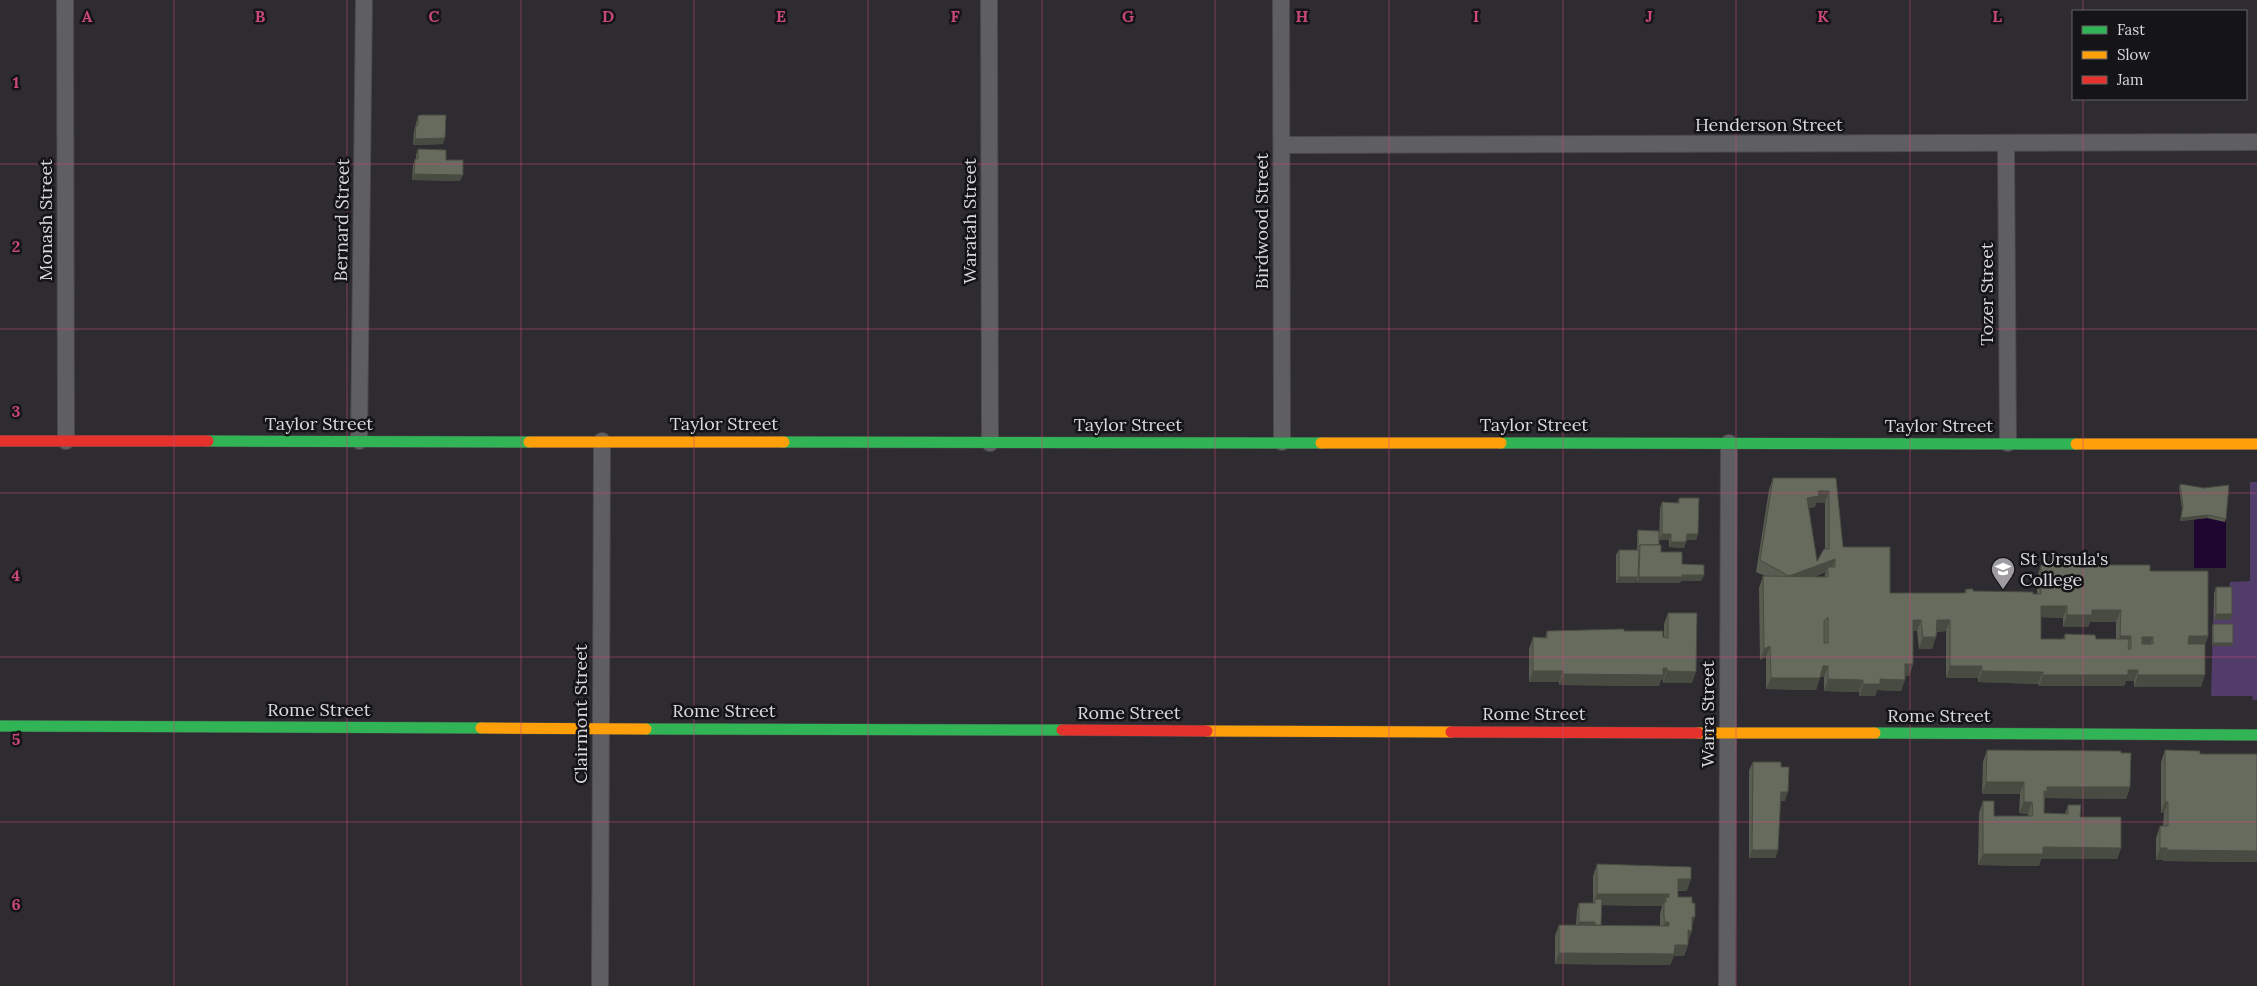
<svg xmlns="http://www.w3.org/2000/svg" width="2257" height="986" font-family="Lora,serif">
<style>
.green{fill:#513c6a}
.water{fill:#1e0631}
.lines{fill:none;stroke-linecap:round;stroke-linejoin:round}
.street-casing{stroke:#4a484b;stroke-width:18}
.fast-casing{stroke:#4a484b;stroke-width:12}
.slow-casing{stroke:#4a484b;stroke-width:12}
.jam-casing{stroke:#4a484b;stroke-width:12}
.street{stroke:#5f5e60;stroke-width:16}
.fast{stroke:#30b455;stroke-width:11}
.slow{stroke:#ff9f0a;stroke-width:11}
.jam{stroke:#e5322d;stroke-width:11}
.wall{fill:#595c50;fill-rule:evenodd}
.shaded-wall{fill:#484b41}
.building{fill:#676b5d;stroke:#484b41;fill-rule:evenodd}
.grid{fill:none;stroke:#c8487c;stroke-width:1;stroke-opacity:0.55}
.labels{text-anchor:middle;stroke-width:5;stroke-linejoin:round;paint-order:stroke}
.street-label{font-size:18px;fill:#dad8dd;stroke:#151417}
.poi-label{font-size:18px;fill:#dad8dd;stroke:#151417;text-anchor:start}
.grid-label{font-size:16px;text-anchor:middle;font-weight:bold;fill:#c8487c;stroke:#151417;stroke-width:5;stroke-linejoin:round;paint-order:stroke}
</style>
<rect width="100%" height="100%" fill="#2e2c30"/>
<path class="green" d="M2250,482H2257V700H2253L2252,696H2211L2214,593H2229L2230,582L2250,581Z"/>
<rect class="water" x="2194" y="506" width="32" height="62"/>
<g class="lines">
<g class="street-casing">
<g id="street">
<path d="M65,0L66,441"/>
<path d="M989,0L990,443"/>
<path d="M1281,0L1282,442"/>
<path d="M2006,144L2008,443"/>
<path d="M1282,145L2257,142"/>
<path d="M359,441L364,0"/>
<path d="M600,986L602,441"/>
<path d="M1727,986L1729,443"/>
</g>
</g>
<g class="fast-casing">
<g id="fast">
<path d="M208,441L529,442"/>
<path d="M784,442L1321,443"/>
<path d="M1501,443L2076,444"/>
<path d="M0,726L481,728"/>
<path d="M646,729L1062,730"/>
<path d="M1875,733L2257,735"/>
</g>
</g>
<g class="slow-casing">
<g id="slow">
<path d="M529,442H784"/>
<path d="M1321,443H1501"/>
<path d="M2076,444H2257"/>
<path d="M481,728L646,729"/>
<path d="M1207,731L1451,732"/>
<path d="M1698,733H1875"/>
</g>
</g>
<g class="jam-casing">
<g id="jam">
<path d="M0,441H208"/>
<path d="M1062,730L1207,731"/>
<path d="M1451,732L1698,733"/>
</g>
</g>
<use href="#street" class="street"/>
<use href="#fast" class="fast"/>
<use href="#slow" class="slow"/>
<use href="#jam" class="jam"/>
</g>
<g class="wall">
<path d="M418,116L443,144L413,145L414,131Z"/>
<path d="M418,149L446,160L460,181L412,180L413,165L415,159H416V155Z"/>
<path d="M1773,478H1836L1843,547L1890,593H1964L1966,589L1973,591L2037,594V577L2041,565L2150,571L2208,636L2205,645L2201,687H2134V681H2126L2124,686H2039L2038,684L1978,682V678H1946V631L1937,632L1932,649H1919L1917,631H1913V664L1909,676H1905L1901,691L1877,690L1875,696H1859V692L1824,691V677H1820L1816,690L1766,689V657L1760,660L1759,588L1763,576H1765L1756,572L1769,490ZM1816,503H1825V549L1817,561L1809,508L1815,507ZM1826,572L1824,577H1814ZM2041,617L2063,618V627H2088L2090,622H2116V639H2096L2065,634L2063,639H2041Z"/>
<path d="M2180,484L2226,519L2225,522L2207,518L2180,521L2182,509L2179,487Z"/>
<path d="M1679,498L1698,534L1696,540H1686L1684,548L1669,547V540H1659L1660,508L1662,502L1677,503Z"/>
<path d="M1638,530L1659,545L1661,552L1682,564L1704,575L1701,581H1681L1680,583H1637V579L1636,583H1616V555L1619,550H1637V533Z"/>
<path d="M2216,587L2232,614L2230,620H2214V593Z"/>
<path d="M1668,613L1692,683H1663V680H1661L1659,686L1559,685V682H1529V649L1533,637L1545,638L1547,631H1624L1664,637V624Z"/>
<path d="M2213,624L2232,646H2212V627Z"/>
<path d="M1987,750L2121,753L2130,787L2126,799L2045,798L2044,813L2065,814L2068,805L2080,817L2121,848L2117,859H2041L2039,866L1978,865L1979,813L1983,801L1994,816H2028V814L2019,813L2020,794H1982L1983,762Z"/>
<path d="M2165,750L2200,754H2257V862L2163,861V860H2156V838L2160,826H2163L2164,813H2161V762Z"/>
<path d="M1753,762L1781,767L1785,801H1780L1778,850L1775,858H1749V770Z"/>
<path d="M1597,864L1687,891H1678V897L1692,925V931L1688,940V945L1684,956H1674L1670,965L1555,964V936L1559,925H1576L1577,909L1579,903H1593V876ZM1601,905L1662,906L1660,914V926L1601,925Z"/>
</g>
<g class="shaded-wall">
<path d="M445,138L443,144L413,145L415,139Z"/>
<path d="M414,174L463,175L460,181L412,180Z"/>
<path d="M1818,491H1829L1825,503H1816L1815,507L1803,509L1807,498Z"/>
<path d="M2208,515L2207,518L2180,521L2181,518Z"/>
<path d="M1662,534H1671L1669,540H1659Z"/>
<path d="M1687,534H1698L1696,540H1684Z"/>
<path d="M1671,542H1686L1684,548L1669,547Z"/>
<path d="M1835,559L1831,571L1828,567L1826,572L1784,587L1789,576Z"/>
<path d="M1704,575L1701,581H1681L1680,583H1637L1639,577Z"/>
<path d="M1619,577H1638L1636,583H1616Z"/>
<path d="M2041,606H2067L2063,618L2037,617Z"/>
<path d="M2092,610H2121L2116,622H2090L2088,627H2063L2067,615Z"/>
<path d="M2216,614H2232L2230,620H2214Z"/>
<path d="M1913,620H1921L1917,631H1909Z"/>
<path d="M1937,620H1950L1946,631L1933,632Z"/>
<path d="M2120,636H2131L2127,648H2116Z"/>
<path d="M2189,636H2208L2204,648H2185Z"/>
<path d="M1923,637H1936L1932,649H1919Z"/>
<path d="M2142,637H2153L2149,648H2138Z"/>
<path d="M2213,643H2233L2232,646H2212Z"/>
<path d="M1770,646L1766,657L1760,660L1764,649Z"/>
<path d="M1905,664H1913L1909,676H1901Z"/>
<path d="M1823,666H1828L1824,677H1819Z"/>
<path d="M1950,666H1982L1978,678H1946Z"/>
<path d="M1663,668H1667L1663,680H1661L1659,686L1559,685L1563,674Z"/>
<path d="M2128,670H2138L2134,681H2126L2124,686H2039L2043,675Z"/>
<path d="M1533,671H1563L1559,682H1529Z"/>
<path d="M1667,671L1696,672L1692,683H1663Z"/>
<path d="M1982,671L2043,672L2038,684L1978,682Z"/>
<path d="M2138,675H2205L2201,687H2134Z"/>
<path d="M1771,678H1820L1816,690L1766,689Z"/>
<path d="M1828,679L1863,680L1859,692L1824,691Z"/>
<path d="M1880,679L1905,680L1901,691L1877,690L1875,696H1859L1863,684Z"/>
<path d="M1986,782H2024L2020,794H1982Z"/>
<path d="M2047,787H2130L2126,799L2045,798L2044,791Z"/>
<path d="M1781,792H1788L1785,801L1777,800Z"/>
<path d="M2024,802H2032L2028,814L2019,813Z"/>
<path d="M2165,802H2168L2164,813H2161Z"/>
<path d="M2043,847L2121,848L2117,859H2041L2039,866L1978,865L1983,854Z"/>
<path d="M2160,848H2167L2163,860H2156Z"/>
<path d="M1752,850H1778L1775,858H1749Z"/>
<path d="M2167,850L2257,851V862L2163,861Z"/>
<path d="M1678,879H1691L1687,891L1674,890Z"/>
<path d="M1597,894H1669L1665,906L1666,897L1662,906L1595,905V899Z"/>
<path d="M1692,917H1695L1691,929Z"/>
<path d="M1579,922H1595L1593,928H1576Z"/>
<path d="M1665,922H1669L1665,934H1661Z"/>
<path d="M1688,930L1692,931L1688,942Z"/>
<path d="M1675,945H1688L1684,956H1674L1670,965L1555,964L1559,953Z"/>
</g>
<g class="building">
<path d="M420,115H446L445,138L415,139L416,125H418V116Z"/>
<path d="M418,149L446,150V160H463V175L414,174L415,159H418Z"/>
<path d="M1773,478H1836L1843,547H1890V593H1966V589H1973V591L2033,592V594H2041V565H2150V571H2208V636H2189L2188,644H2205V675H2138V670H2128V675H2043V672L1982,671V666H1950V620H1937L1936,637H1923L1921,620H1913V664H1905V680L1880,679V684H1863V680L1828,679V666H1823L1820,678H1771L1770,646L1764,649L1763,576L1828,577V567H1835V559L1789,576L1760,560ZM1818,491H1829V549H1824L1817,561L1807,498L1819,496ZM2041,606H2067V615H2092V610H2121L2120,636H2131V649H2128L2129,639H2096L2095,635L2065,634V639H2041ZM1828,617V643H1824V621ZM2142,637H2153V644H2142Z"/>
<path d="M2180,484L2204,488L2229,485L2226,519L2208,515L2181,518L2183,506Z"/>
<path d="M1679,498H1699L1698,534H1687L1686,542H1671V534H1662V502L1679,503Z"/>
<path d="M1638,530L1659,531V545H1640L1639,547H1638Z"/>
<path d="M1640,545H1661V552H1682V564L1704,565V575H1682V577H1639Z"/>
<path d="M1619,550H1639L1638,577H1619Z"/>
<rect x="2216" y="587" width="16" height="27"/>
<path d="M1668,613H1697L1696,672L1667,671V668H1663V675L1563,674V671H1533V637L1547,638V631L1624,629V631H1663V637L1668,638Z"/>
<rect x="2213" y="624" width="20" height="19"/>
<path d="M1987,750L2121,751V753H2131L2130,787H2047V792L2044,791V813L2068,814V805H2081L2080,817H2121V848L2043,847V854H1983V801H1994V816H2032L2033,813L2032,802H2024V782H1986Z"/>
<path d="M2165,750L2200,751V754H2257V851L2167,850V848H2160V826H2168V802H2165Z"/>
<path d="M1753,762H1781V767H1789L1788,792H1781L1778,850H1752Z"/>
<path d="M1597,864L1691,867V879H1678V897H1692V903H1695V917H1692V931L1688,930V945H1675L1674,954L1559,953V925L1669,926V922H1665L1664,917V902H1666V897H1669V894H1597Z"/>
<path d="M1595,899H1602L1601,925H1595V922H1579V903H1595Z"/>
</g>
<path class="grid" d="M174,0V986M347,0V986M521,0V986M694,0V986M868,0V986M1042,0V986M1215,0V986M1389,0V986M1563,0V986M1736,0V986M1910,0V986M2083,0V11M2083,99V986M0,164H2257M0,329H2257M0,493H2257M0,657H2257M0,822H2257"/>
<defs>
<g id="school-pin" transform="scale(1.25)"><path d="M0 17L-7.5 6A9.5 9.5 0 1 1 7.5 6Z" fill="#9e9ca0" stroke="#151417"/><path d="M0-5L7-2L0 1L-7-2ZM-4 1L0 2.5L4 1V4Q0 6-4 4Z" fill="#fff"/></g>
</defs>
<g fill-rule="evenodd">
<use href="#school-pin" x="2003" y="569"/>
</g>
<g class="labels">
<g class="street-label">
<text x="1769" y="131">Henderson Street</text>
<text transform="translate(46 220) rotate(-90)" y="6">Monash Street</text>
<text transform="translate(342 220) rotate(-89)" y="6">Bernard Street</text>
<text transform="translate(970 221) rotate(-90)" y="6">Waratah Street</text>
<text transform="translate(1262 221) rotate(-90)" y="6">Birdwood Street</text>
<text transform="translate(1987 294) rotate(-90)" y="6">Tozer Street</text>
<text x="319" y="430">Taylor Street</text>
<text x="724" y="430">Taylor Street</text>
<text x="1128" y="431">Taylor Street</text>
<text x="1534" y="431">Taylor Street</text>
<text x="1939" y="432">Taylor Street</text>
<text x="319" y="716">Rome Street</text>
<text x="724" y="717">Rome Street</text>
<text x="1129" y="719">Rome Street</text>
<text transform="translate(581 714) rotate(-90)" y="6">Clairmont Street</text>
<text x="1534" y="720">Rome Street</text>
<text transform="translate(1708 714) rotate(-90)" y="6">Warra Street</text>
<text x="1939" y="722">Rome Street</text>
</g>
<g class="poi-label">
<text x="2020" y="565">St Ursula's<tspan x="2020" dy="21">College</tspan></text>
</g>
</g>
<g class="grid-label">
<text x="87" y="22">A</text>
<text x="260" y="22">B</text>
<text x="434" y="22">C</text>
<text x="608" y="22">D</text>
<text x="781" y="22">E</text>
<text x="955" y="22">F</text>
<text x="1128" y="22">G</text>
<text x="1302" y="22">H</text>
<text x="1476" y="22">I</text>
<text x="1649" y="22">J</text>
<text x="1823" y="22">K</text>
<text x="1997" y="22">L</text>
<text x="16" y="88">1</text>
<text x="16" y="252">2</text>
<text x="16" y="417">3</text>
<text x="16" y="581">4</text>
<text x="16" y="745">5</text>
<text x="16" y="910">6</text>
</g>
<rect x="2072" y="10" width="175" height="90" fill="#151417" stroke="#646266"/>
<rect x="2082" y="26" width="25" height="8" fill="#30b455" stroke="#646266"/>
<text x="2117" y="35" font-size="15" fill="#dad8dd">Fast</text>
<rect x="2082" y="51" width="25" height="8" fill="#ff9f0a" stroke="#646266"/>
<text x="2117" y="60" font-size="15" fill="#dad8dd">Slow</text>
<rect x="2082" y="76" width="25" height="8" fill="#e5322d" stroke="#646266"/>
<text x="2117" y="85" font-size="15" fill="#dad8dd">Jam</text>
</svg>
